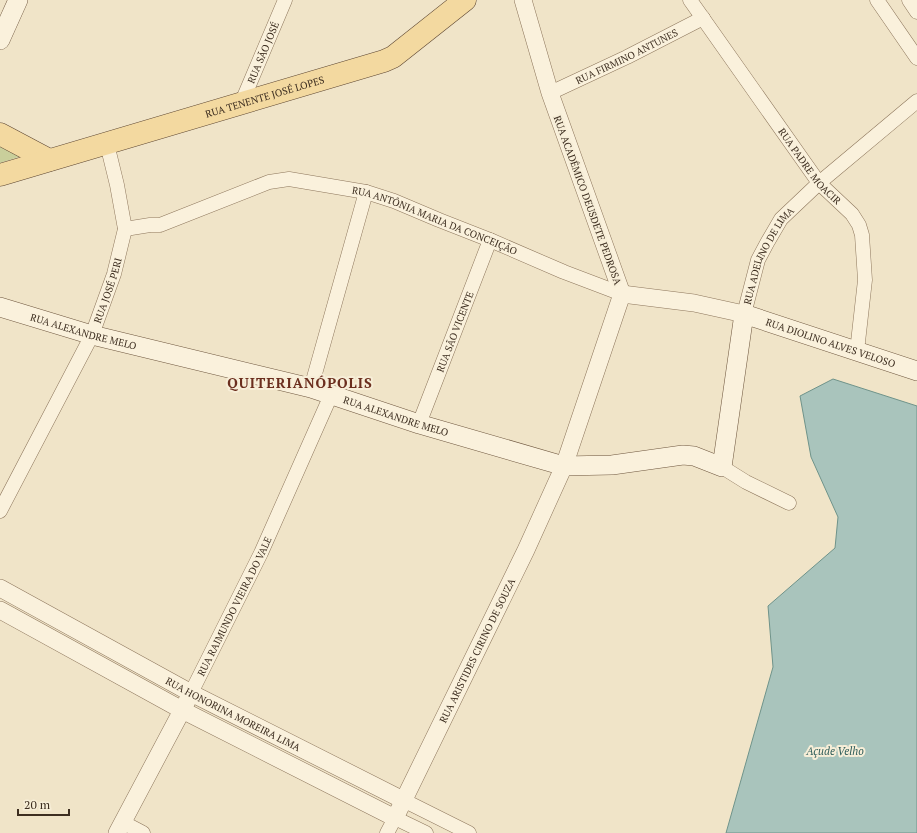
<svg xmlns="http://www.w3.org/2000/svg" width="917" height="833" font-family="'PT Serif',serif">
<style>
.green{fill:#c9cf9b}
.water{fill:#a9c4bc;stroke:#6f938a}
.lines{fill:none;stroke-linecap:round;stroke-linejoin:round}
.minor-casing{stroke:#8d765c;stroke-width:15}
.tertiary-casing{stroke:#8d765c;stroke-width:18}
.secondary-casing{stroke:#6f573f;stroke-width:20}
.primary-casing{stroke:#5b4430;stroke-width:23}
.minor{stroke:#faf1dc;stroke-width:14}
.tertiary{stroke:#faf1dc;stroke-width:17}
.secondary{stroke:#faf1dc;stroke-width:19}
.primary{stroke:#f3d9a0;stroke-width:22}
.labels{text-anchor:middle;stroke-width:4;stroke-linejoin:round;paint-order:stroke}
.street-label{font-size:10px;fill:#3d2e20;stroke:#f7eed8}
.water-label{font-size:11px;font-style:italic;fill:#2f5d5a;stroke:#f7eed8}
.district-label{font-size:14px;font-weight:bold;letter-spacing:1px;fill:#6b2e1e;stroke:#f7eed8}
</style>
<rect width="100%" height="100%" fill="#f0e4c8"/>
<path class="green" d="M0,144L22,156L0,163Z"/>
<path class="water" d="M833,379L917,406V833H726L773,667L768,606L835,548L838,517L811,457L800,396Z"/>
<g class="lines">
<g class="minor-casing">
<g id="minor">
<path id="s1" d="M690,0L819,183L852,214L859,225L862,235L865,280L857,351"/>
<path d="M877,0L917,58"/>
<path d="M909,0L917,12"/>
<path id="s2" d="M550,93L627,57L703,18"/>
<path id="s3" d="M241,104L285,0"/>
<path id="s4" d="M125,229L150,225H160L269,182L289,179L366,192L394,201L439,220L490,240L564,272L622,294"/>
<path id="s5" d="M744,314L758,260L767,243L781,219L819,183L917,101"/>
<path d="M311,388L366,192"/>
<path id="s6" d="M419,424L490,240"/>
<path d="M722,467L746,482L789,503"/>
<path id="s7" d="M0,511L92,335L114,274L125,229L117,185L107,144"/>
<path id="s8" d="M191,693L261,553L331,395"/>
<path d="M403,800L469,833"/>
<path d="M122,822L143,833"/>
<path d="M387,833L395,818L426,833"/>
</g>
</g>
<g class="tertiary-casing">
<g id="tertiary">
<path d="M622,294L694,303L744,314"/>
<path id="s9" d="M0,588L191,693L403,800"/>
<path id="s10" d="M0,610L182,710L395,818L526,550L564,466L622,294L550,93L523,0"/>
<path d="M117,833L187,701"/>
</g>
</g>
<g class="secondary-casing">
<g id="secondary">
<path d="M0,40L18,0"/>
<path id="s11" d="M0,307L92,335L311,388L419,424L564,466L612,465L683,455L694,456L722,467L744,314L917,371"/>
</g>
</g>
<g class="primary-casing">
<g id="primary">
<path d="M0,134L49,160"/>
<path id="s12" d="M0,175L384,61L393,57L465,0"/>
</g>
</g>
<use href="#minor" class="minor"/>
<use href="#tertiary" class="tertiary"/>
<use href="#secondary" class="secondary"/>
<use href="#primary" class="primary"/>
</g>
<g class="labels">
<g class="street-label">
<text dy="4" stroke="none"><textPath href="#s3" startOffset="56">RUA SÃO JOSÉ</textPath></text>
<text dy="4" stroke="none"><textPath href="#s2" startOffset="85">RUA FIRMINO ANTUNES</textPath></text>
<text dy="4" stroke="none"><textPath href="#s12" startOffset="276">RUA TENENTE JOSÉ LOPES</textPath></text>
<text dy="4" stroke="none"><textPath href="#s1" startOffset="205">RUA PADRE MOACIR</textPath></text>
<text transform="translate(588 200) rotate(70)" y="4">RUA ACADÊMICO DEUSDETE PEDROSA</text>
<text dy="4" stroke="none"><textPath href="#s4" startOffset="325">RUA ANTÔNIA MARIA DA CONCEIÇÃO</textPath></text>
<text dy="4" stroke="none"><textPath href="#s5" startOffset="64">RUA ADELINO DE LIMA</textPath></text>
<text dy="4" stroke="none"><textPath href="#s7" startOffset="246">RUA JOSÉ PERI</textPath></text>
<text dy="4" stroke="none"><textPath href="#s11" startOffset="87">RUA ALEXANDRE MELO</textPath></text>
<text dy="4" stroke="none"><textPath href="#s6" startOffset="99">RUA SÃO VICENTE</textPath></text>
<text dy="4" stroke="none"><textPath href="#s11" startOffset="993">RUA DIOLINO ALVES VELOSO</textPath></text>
<text dy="4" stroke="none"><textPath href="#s11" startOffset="411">RUA ALEXANDRE MELO</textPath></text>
<text dy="4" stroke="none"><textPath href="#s8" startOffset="97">RUA RAIMUNDO VIEIRA DO VALE</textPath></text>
<text dy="4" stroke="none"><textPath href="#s10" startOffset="633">RUA ARISTIDES CIRINO DE SOUZA</textPath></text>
<text dy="4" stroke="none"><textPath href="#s9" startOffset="265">RUA HONORINA MOREIRA LIMA</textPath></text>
</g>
<g class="water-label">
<text x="835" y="755">Açude Velho</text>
</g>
<g class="district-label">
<text x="300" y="388">QUITERIANÓPOLIS</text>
</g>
</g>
<path d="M18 809v6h51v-6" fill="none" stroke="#3d2e20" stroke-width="2"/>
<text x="24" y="809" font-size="12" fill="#3d2e20" stroke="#f7eed8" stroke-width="3" paint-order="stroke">20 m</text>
</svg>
